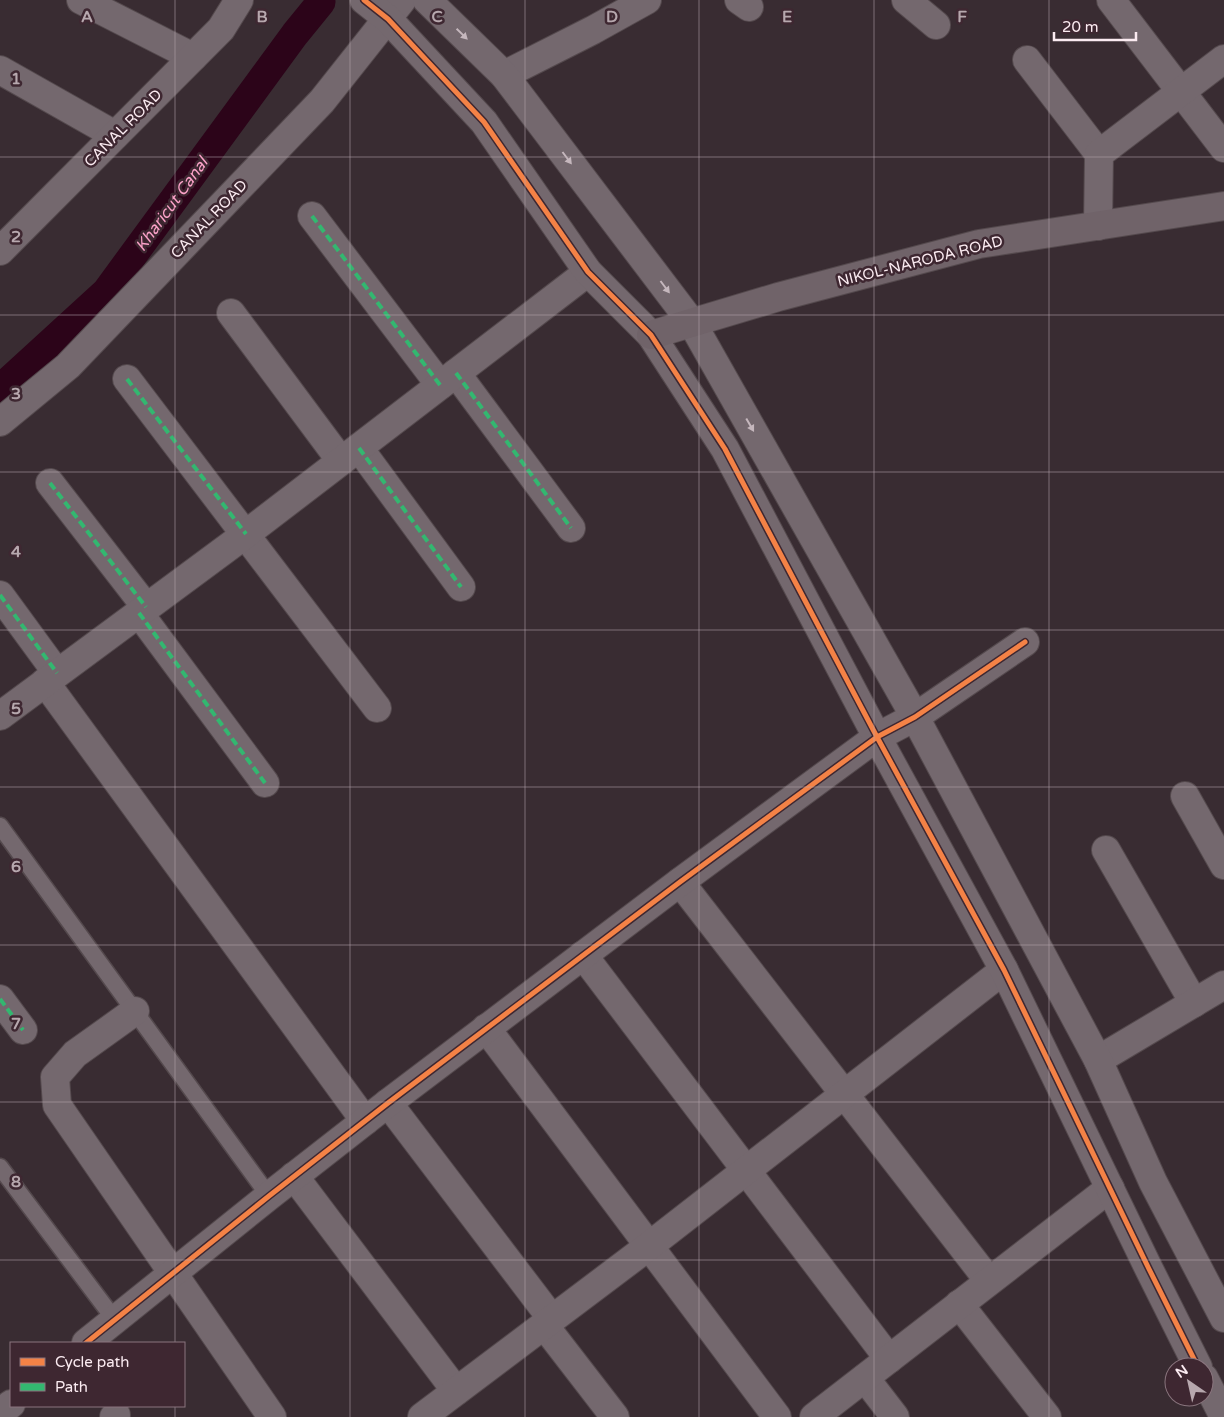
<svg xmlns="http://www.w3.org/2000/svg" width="1224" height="1417" font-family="'Varela Round',sans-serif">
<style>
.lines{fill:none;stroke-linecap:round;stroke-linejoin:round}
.canal{stroke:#2c0419;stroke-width:29}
.service-casing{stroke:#54494d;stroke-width:19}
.minor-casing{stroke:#54494d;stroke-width:30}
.tertiary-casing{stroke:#54494d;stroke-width:30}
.secondary-casing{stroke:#54494d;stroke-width:30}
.service{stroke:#74686e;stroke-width:16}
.minor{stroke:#74686e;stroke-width:28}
.tertiary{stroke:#74686e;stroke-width:28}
.secondary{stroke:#706369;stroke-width:28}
.quiet{stroke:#33b770;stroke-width:4;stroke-dasharray:8 4;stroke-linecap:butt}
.cycleway-casing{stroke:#3e2731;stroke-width:8}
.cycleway{stroke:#f48246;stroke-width:5}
.oneway{fill:#c5b7bd}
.grid{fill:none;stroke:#b7a8ae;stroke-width:1;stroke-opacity:0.55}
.labels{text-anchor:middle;stroke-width:5;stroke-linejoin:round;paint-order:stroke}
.street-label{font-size:15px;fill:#fbebf1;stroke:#3e2731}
.water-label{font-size:16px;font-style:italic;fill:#fba2c8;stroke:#3e2731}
.grid-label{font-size:16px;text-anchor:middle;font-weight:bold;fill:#b7a8ae;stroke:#3e2731;stroke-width:5;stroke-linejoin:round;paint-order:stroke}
</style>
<rect width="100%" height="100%" fill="#392c32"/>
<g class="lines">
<path class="canal" d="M0,389L106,292L295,34L321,2"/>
<g class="service-casing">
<g id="service">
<path d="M0,826L269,1196"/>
<path d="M0,1167L115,1320"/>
</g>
</g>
<g class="minor-casing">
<g id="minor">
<path d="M81,0L193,57"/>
<path d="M739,0L749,7"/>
<path d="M906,0L936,25"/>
<path d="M1111,0L1224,148"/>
<path d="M1027,60L1099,154"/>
<path d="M0,70L115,135"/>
<path d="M504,75L593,30L647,0"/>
<path d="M312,216L440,385"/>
<path d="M1098,226L1099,154L1224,59"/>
<path d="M0,251L221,29L239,0"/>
<path d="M231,313L341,461"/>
<path d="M456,373L571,528"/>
<path d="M127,379L377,708"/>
<path d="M0,422L68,366L322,101L402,0"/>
<path d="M359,448L461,587"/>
<path d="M50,483L146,607"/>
<path d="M0,595L57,673"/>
<path d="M139,613L265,783"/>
<path d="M45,682L365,1121"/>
<path d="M0,716L246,534L588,272"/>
<path d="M1185,796L1224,865"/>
<path d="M1106,850L1194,1003"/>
<path d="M680,882L989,1281"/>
<path d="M583,955L889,1359"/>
<path d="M0,999L23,1030"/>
<path d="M135,1011L75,1054L55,1077L57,1105L272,1417"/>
<path d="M486,1028L777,1417"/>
<path d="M1098,1060L1224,985"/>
<path d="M388,1103L552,1319"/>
<path d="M294,1176L456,1391"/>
<path d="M959,1304L1047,1417"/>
<path d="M544,1325L615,1417"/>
<path d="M86,1343L269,1196L388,1103L680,882L877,737L915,717L1025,642"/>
<path d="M865,1378L895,1417"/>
<path d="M0,1413L11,1404"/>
<path d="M114,1417L116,1415"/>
<path d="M422,1417L649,1246L1004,970"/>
<path d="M814,1417L1110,1188"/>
</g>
</g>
<g class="tertiary-casing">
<g id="tertiary">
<path d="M364,0L388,19L484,122L588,272L651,335L725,449L877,737L1004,970L1149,1269L1198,1367"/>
<path d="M427,0L504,75L692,323L915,717L1098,1060L1153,1182L1224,1318"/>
<path d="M1204,1378L1224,1417"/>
</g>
</g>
<g class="secondary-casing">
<path id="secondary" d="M651,335L778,297L979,244L1224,206"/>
</g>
<use href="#service" class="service"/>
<use href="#minor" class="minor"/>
<use href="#tertiary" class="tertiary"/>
<use href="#secondary" class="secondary"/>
<g class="quiet">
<path d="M312,216L440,385"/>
<path d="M456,373L571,528"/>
<path d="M127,379L246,534"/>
<path d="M359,448L461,587"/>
<path d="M50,483L146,607"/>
<path d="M0,595L57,673"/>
<path d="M139,613L265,783"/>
<path d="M0,999L23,1030"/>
</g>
<g class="cycleway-casing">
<g id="cycleway">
<path d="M364,0L388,19L484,122L588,272L651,335L725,449L877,737L1004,970L1149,1269L1198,1367"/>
<path d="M86,1343L269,1196L388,1103L680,882L877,737L915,717L1025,642"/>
</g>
</g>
<use href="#cycleway" class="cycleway"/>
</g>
<defs><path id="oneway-solid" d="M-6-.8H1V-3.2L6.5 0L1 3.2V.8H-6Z" transform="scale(1.25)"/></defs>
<g class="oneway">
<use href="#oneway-solid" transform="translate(462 34) rotate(44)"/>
<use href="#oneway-solid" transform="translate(567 158) rotate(53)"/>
<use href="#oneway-solid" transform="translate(665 287) rotate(53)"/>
<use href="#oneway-solid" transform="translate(750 425) rotate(60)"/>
</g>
<path class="grid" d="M175,0V1343M350,0V1417M525,0V1417M699,0V1417M874,0V1417M1049,0V1417M0,157H1224M0,315H1224M0,472H1224M0,630H1224M0,787H1224M0,945H1224M0,1102H1224M0,1260H1224M175,1406V1417"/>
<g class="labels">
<g class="street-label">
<text transform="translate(123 128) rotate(-45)" y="5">CANAL ROAD</text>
<text transform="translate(209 219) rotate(-46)" y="5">CANAL ROAD</text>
<text transform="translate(920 261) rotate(-14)" y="5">NIKOL-NARODA ROAD</text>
</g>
<g class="water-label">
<text transform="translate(171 204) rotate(-54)" y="6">Kharicut Canal</text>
</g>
</g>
<g class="grid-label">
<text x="87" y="22">A</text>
<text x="262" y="22">B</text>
<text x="437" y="22">C</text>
<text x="612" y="22">D</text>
<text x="787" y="22">E</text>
<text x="962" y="22">F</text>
<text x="16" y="84">1</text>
<text x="16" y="242">2</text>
<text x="16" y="399">3</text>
<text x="16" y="557">4</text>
<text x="16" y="714">5</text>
<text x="16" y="872">6</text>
<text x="16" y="1029">7</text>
<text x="16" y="1187">8</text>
</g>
<rect x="10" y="1342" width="175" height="65" fill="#3e2731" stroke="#8a757e"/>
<rect x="20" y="1358" width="25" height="8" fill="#f48246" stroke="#8a757e"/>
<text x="55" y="1367" font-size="15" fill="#fbebf1">Cycle path</text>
<rect x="20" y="1383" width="25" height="8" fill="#33b770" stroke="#8a757e"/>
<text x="55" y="1392" font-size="15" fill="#fbebf1">Path</text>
<g transform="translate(1189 1382) rotate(326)"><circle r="24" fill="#3e2731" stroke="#8a757e"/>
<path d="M0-4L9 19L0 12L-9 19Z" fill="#b7a8ae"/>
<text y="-8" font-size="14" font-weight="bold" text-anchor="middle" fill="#fbebf1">N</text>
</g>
<path d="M1054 32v8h82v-8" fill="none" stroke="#fbebf1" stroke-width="2.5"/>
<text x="1062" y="32" font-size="15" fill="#fbebf1" stroke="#3e2731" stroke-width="4" paint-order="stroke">20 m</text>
</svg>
